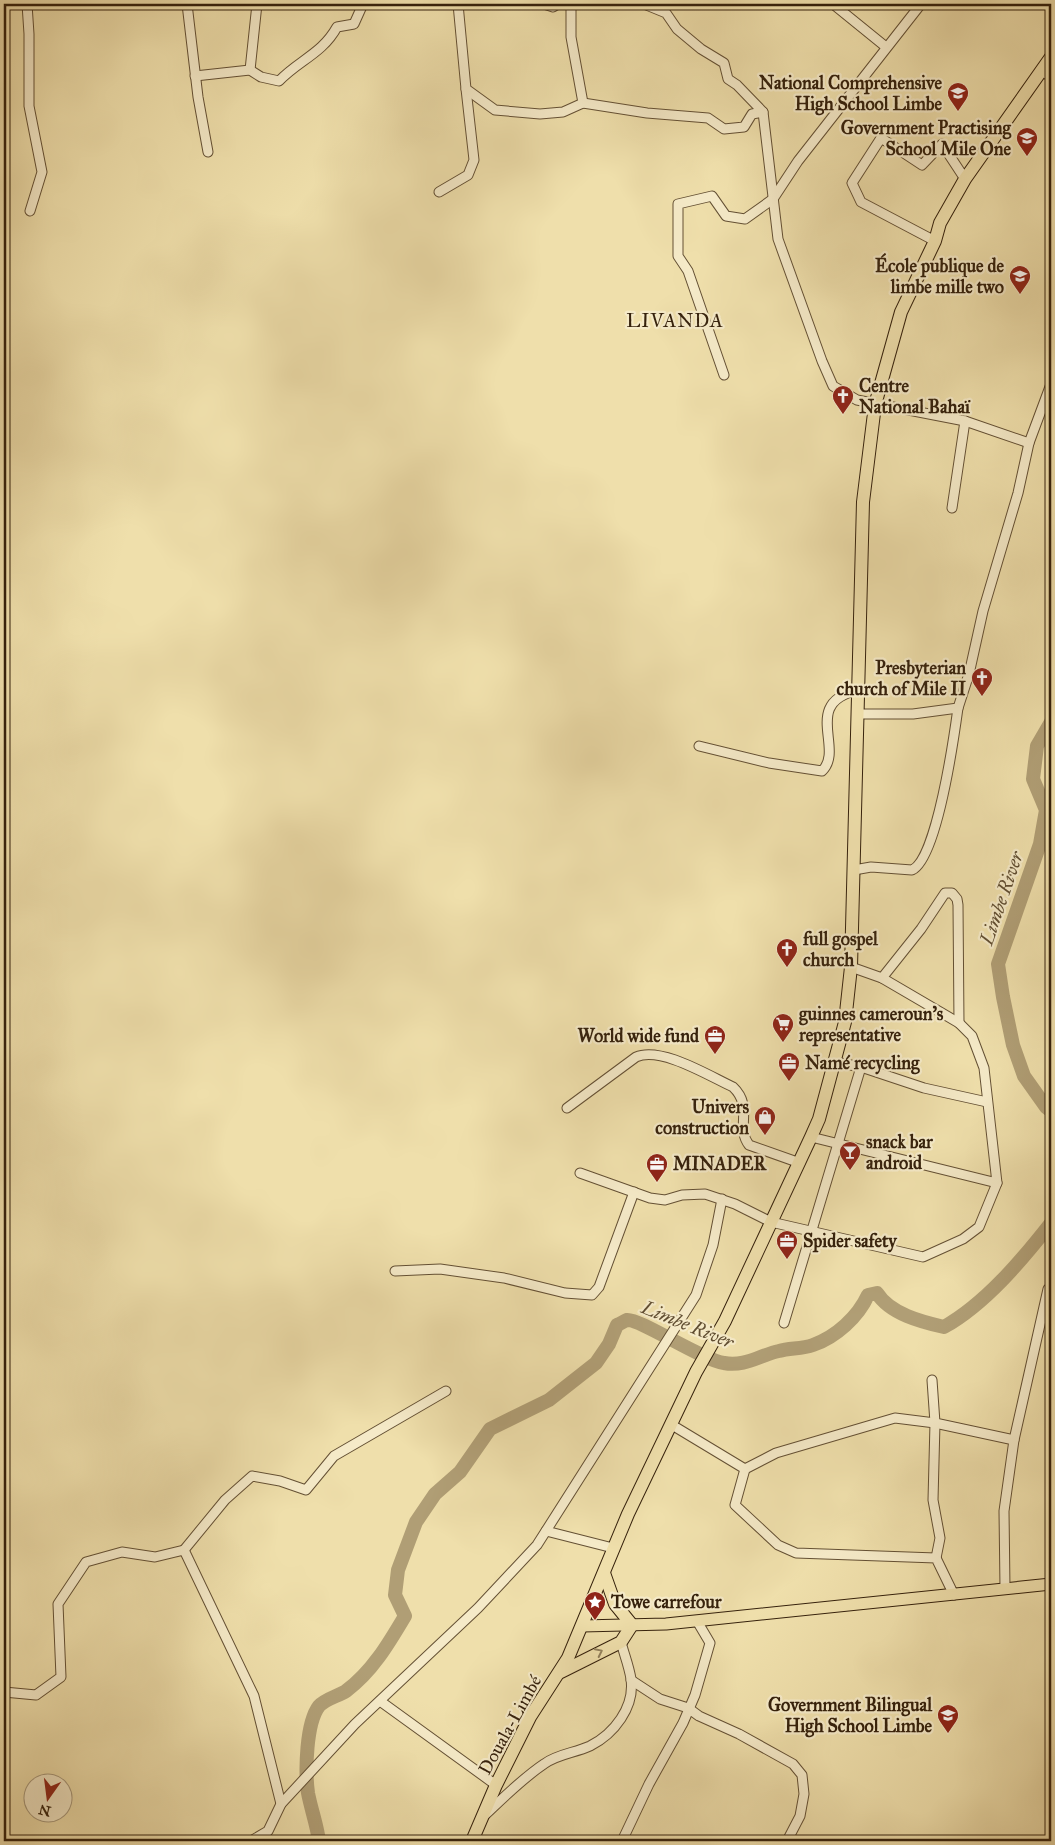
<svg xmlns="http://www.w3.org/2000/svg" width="1055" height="1845" font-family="'IM FELL Great Primer',serif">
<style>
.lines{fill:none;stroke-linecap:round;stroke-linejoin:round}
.river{stroke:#b09e75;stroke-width:14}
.minor-casing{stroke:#645034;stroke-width:11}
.major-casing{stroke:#35210c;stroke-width:13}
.highway-casing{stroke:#35210c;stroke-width:14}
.minor{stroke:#f5eac8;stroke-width:9}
.major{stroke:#efdfab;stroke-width:11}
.highway{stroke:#efdfab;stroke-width:12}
.oneway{stroke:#92805c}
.labels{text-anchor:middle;stroke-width:4.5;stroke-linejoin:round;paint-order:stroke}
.poi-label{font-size:18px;font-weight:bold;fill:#35210c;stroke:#f5eac8;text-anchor:start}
.street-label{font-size:18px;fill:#35210c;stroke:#f5eac8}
.neighbourhood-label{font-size:19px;letter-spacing:1px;fill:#35210c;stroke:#f5eac8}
.water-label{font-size:19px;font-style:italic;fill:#604d31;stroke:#f5eac8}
</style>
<rect width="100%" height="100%" fill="#efdfab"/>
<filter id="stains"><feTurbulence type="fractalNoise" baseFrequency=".004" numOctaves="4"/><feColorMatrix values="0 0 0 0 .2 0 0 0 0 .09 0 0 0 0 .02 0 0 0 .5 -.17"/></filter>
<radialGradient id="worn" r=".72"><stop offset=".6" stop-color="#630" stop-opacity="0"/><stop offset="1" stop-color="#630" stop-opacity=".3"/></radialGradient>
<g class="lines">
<g class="river">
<path d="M1051,722L1037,746L1033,779L1046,810L1040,844L998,964L1003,997L1013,1045L1024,1076L1046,1107L1051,1111"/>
<path d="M319,1841C317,1825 311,1809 308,1793C305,1771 306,1723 319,1706C325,1699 338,1696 346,1691C372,1672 389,1643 405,1616L395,1595L398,1570L416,1522L435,1494L460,1472L490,1429L549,1400L596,1363L609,1344L617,1325C620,1324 624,1321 627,1320C639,1318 702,1360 724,1363C745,1367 760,1355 779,1351C790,1348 802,1349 813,1345C836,1337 858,1317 868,1295L877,1293C890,1314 922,1322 944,1327C985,1304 1022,1260 1051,1223"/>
</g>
<g class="minor-casing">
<g id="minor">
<path d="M27,4L29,34V106L42,172L30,211"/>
<path d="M187,4L198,97L208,152"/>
<path d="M458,4L466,89L495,110L540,114L563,112L583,103L647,113L708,118L724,129L744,127L752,114L763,112"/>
<path d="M544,4L553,7L558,4"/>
<path d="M571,4V37L583,103"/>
<path d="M644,4L666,13L677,29L701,49L724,63L728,79L737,85L763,112L778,239L822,361L833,386L857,400L965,421L1029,443"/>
<path d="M833,4L886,47"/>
<path d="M250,70L257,4"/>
<path d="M1042,70L1051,78"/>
<path d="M195,76L250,70L261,77L279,81C299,60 322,54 337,27L354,24L363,4"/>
<path d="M439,192L468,175L474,160L466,89"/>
<path d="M935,241L861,202L852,183L881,138L922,165L942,144L965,179"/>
<path d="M724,375L688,271L678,256V204L712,196L726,216L745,219L773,199L798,161L921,4"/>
<path d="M952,508L965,421"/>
<path d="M859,714H913L958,708L969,674L983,611L1018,493L1029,443L1051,384"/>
<path d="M699,746L769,763L822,771C845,749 801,703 858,690"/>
<path d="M854,870L871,867L912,870C937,859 954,737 958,708"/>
<path d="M882,978L921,929L945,893H952L957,899L958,905L959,1023"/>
<path d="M861,1067L924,1088L987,1102"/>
<path d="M567,1108L636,1057C661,1046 709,1076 733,1087C754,1107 735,1127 749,1145L800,1163"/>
<path d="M811,1137L997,1183L984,1068L972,1036L959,1023L882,978L851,967"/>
<path d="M580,1173L650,1198L665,1200L682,1195L705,1194L735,1204L771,1222L923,1257L963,1239L979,1227L997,1183"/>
<path d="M395,1271L440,1269L504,1278L565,1293L592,1295L599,1287L634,1192"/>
<path d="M784,1323L861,1067L835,1062"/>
<path d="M932,1380L935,1423L1014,1440"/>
<path d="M672,1425L745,1469L735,1505L778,1545L796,1553L936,1558L954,1595"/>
<path d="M745,1469L776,1453L895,1418L935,1423L933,1500L940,1538L936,1558"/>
<path d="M546,1531L613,1548"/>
<path d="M184,1550L225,1500L252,1476L280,1481L306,1490L334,1456L446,1391"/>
<path d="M1005,1588L1004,1511L1014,1440L1048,1289"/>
<path d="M631,1680L660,1699L688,1708L699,1716L739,1734L793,1764L802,1775L804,1794L800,1816L787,1841"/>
<path d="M4,1692L36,1695L61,1677L58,1604L86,1562L122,1552L155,1557L184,1550L254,1696L281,1804"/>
<path d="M380,1701L496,1785"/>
<path d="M486,1814C504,1797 523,1778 544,1764C557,1754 575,1753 590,1746C614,1734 635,1707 631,1679C629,1666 624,1654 621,1642"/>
<path d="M251,1841L268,1831L281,1804L355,1724L478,1608L537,1545L696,1295L713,1245L722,1199"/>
<path d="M622,1841L649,1784L683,1723L695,1695L710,1643L697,1621"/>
</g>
</g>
<g class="major-casing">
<path id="major" d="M582,1626L666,1624L1051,1584"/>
</g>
<g class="highway-casing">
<g id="highway">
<path d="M561,1672L621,1642L632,1625L615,1604L604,1573"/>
<path d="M472,1841L496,1785L530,1717L568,1658L628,1514L696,1372L725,1321L811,1137L819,1119L845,1022L851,967L863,502L875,405L901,312L935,241L940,223L965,179L1051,57"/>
</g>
</g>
<use href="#minor" class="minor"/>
<use href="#major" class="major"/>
<use href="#highway" class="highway"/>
</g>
<defs><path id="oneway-chevron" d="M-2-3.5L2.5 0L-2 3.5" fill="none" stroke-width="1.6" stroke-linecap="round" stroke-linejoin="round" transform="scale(1.25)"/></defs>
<use class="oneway" href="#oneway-chevron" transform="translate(599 1652) rotate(-26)"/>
<defs>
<g id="school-pin" transform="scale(1.125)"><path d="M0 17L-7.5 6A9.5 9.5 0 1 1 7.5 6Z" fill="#8f2418" stroke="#f5eac8"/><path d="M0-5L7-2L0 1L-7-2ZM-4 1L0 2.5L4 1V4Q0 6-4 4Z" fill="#fff"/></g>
<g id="church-pin" transform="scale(1.125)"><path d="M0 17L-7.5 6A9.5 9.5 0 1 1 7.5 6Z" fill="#8f2418" stroke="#f5eac8"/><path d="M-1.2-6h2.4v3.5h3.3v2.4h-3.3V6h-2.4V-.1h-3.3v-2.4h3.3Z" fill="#fff"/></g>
<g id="supermarket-pin" transform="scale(1.125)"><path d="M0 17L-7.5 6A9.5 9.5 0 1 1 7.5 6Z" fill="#8f2418" stroke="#f5eac8"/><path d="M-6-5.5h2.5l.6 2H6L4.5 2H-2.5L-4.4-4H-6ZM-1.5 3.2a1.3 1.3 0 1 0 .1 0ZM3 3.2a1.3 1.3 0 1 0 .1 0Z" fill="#fff"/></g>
<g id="office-pin" transform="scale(1.125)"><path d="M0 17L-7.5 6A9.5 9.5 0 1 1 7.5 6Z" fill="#8f2418" stroke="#f5eac8"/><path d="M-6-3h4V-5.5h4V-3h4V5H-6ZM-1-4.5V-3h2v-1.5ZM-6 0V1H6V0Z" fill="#fff"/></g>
<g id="shop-pin" transform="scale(1.125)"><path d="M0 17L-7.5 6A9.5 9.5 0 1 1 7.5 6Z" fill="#8f2418" stroke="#f5eac8"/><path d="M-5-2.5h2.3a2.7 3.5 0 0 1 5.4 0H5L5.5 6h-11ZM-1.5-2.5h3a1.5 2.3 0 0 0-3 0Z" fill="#fff"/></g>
<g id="bar-pin" transform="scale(1.125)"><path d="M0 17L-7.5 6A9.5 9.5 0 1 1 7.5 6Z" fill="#8f2418" stroke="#f5eac8"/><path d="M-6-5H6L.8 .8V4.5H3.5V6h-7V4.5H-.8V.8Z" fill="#fff"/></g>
<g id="sight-pin" transform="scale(1.125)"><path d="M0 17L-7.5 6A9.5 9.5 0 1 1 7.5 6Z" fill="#8f2418" stroke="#f5eac8"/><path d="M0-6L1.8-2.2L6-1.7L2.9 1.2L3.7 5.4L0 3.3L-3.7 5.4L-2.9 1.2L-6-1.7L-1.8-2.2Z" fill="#fff"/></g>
</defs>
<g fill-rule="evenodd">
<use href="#school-pin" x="958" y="93"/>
<use href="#school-pin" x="1027" y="138"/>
<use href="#school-pin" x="1020" y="276"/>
<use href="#church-pin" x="843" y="396"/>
<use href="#church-pin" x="982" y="678"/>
<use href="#church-pin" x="787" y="949"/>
<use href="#supermarket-pin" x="783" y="1024"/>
<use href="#office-pin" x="715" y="1036"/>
<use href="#office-pin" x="789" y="1063"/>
<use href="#shop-pin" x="765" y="1117"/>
<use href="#bar-pin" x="850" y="1152"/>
<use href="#office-pin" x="657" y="1164"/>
<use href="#office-pin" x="787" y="1241"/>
<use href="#sight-pin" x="595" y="1602"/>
<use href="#school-pin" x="948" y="1715"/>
</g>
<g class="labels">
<g class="poi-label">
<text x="942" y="89" text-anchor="end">National Comprehensive<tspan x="942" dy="21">High School Limbe</tspan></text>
<text x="1011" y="134" text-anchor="end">Government Practising<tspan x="1011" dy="21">School Mile One</tspan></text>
<text x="1004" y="272" text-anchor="end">École publique de<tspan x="1004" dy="21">limbe mille two</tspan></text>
<text x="859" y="392">Centre<tspan x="859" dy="21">National Bahaï</tspan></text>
<text x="966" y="674" text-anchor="end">Presbyterian<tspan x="966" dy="21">church of Mile II</tspan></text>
<text x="803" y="945">full gospel<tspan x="803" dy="21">church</tspan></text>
<text x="799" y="1020">guinnes cameroun's<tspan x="799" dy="21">representative</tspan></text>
<text x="699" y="1042" text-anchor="end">World wide fund</text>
<text x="805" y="1069">Namé recycling</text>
<text x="749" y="1113" text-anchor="end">Univers<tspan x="749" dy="21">construction</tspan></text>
<text x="866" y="1148">snack bar<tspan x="866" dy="21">android</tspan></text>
<text x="673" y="1170">MINADER</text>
<text x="803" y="1247">Spider safety</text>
<text x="611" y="1608">Towe carrefour</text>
<text x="932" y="1711" text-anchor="end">Government Bilingual<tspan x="932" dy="21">High School Limbe</tspan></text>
</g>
<g class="street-label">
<text transform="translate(510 1725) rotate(-61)" y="6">Douala-Limbé</text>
</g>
<g class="neighbourhood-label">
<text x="675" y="327">LIVANDA</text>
</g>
<g class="water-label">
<text transform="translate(1001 898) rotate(-71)" y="7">Limbe River</text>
<text transform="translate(688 1324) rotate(22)" y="7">Limbe River</text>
</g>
</g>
<rect width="1055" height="1845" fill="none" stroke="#efdfab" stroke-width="20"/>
<rect x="5" y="5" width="1045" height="1835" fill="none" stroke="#35210c" stroke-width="2.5"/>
<rect x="10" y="10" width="1035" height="1825" fill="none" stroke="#35210c"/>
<g transform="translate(48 1798) rotate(194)"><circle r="24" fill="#f5eac8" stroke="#a89a7d"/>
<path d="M0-4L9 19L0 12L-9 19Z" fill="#8f2418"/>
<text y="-8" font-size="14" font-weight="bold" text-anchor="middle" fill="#35210c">N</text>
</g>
<rect width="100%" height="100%" filter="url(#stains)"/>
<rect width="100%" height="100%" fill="url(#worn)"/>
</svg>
